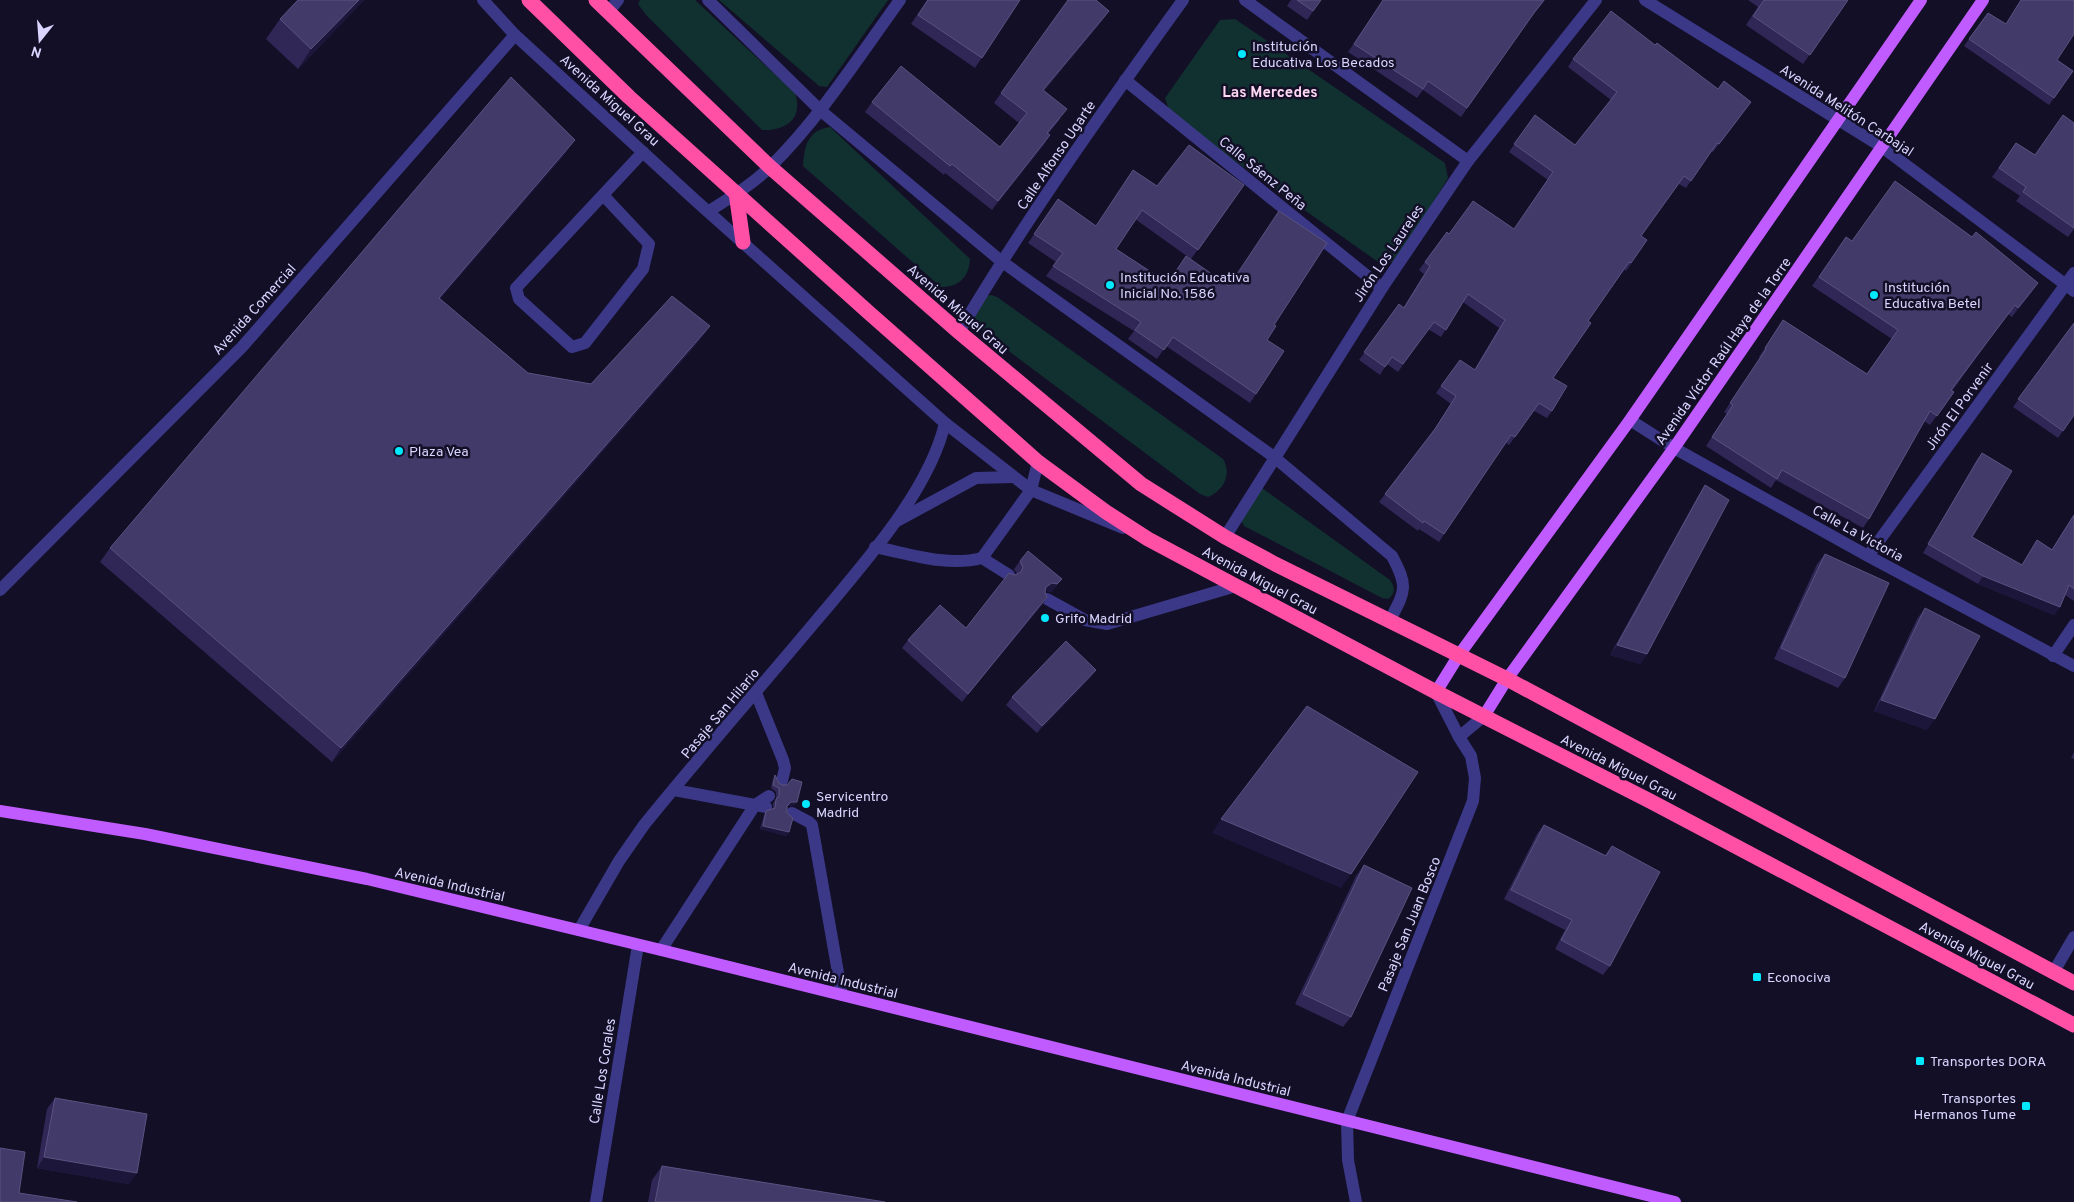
<svg xmlns="http://www.w3.org/2000/svg" width="2074" height="1202" font-family="Overpass,sans-serif">
<style>
.green{fill:#113130}
.lines{fill:none;stroke-linecap:round;stroke-linejoin:round}
.minor{stroke:#3b3887;stroke-width:12}
.major{stroke:#c05cff;stroke-width:12}
.highway{stroke:#ff50a6;stroke-width:15}
.wall{fill:#302756}
.shaded-wall{fill:#1d163b}
.building{fill:#423a68;stroke:#5a5280}
.poi-dot{fill:#01e8ff;stroke:#130f27;stroke-width:2}
.labels{text-anchor:middle;stroke-width:5;stroke-linejoin:round;paint-order:stroke}
.poi-label{font-size:14px;fill:#d9d5ff;stroke:#130f27;text-anchor:start}
.street-label{font-size:14px;fill:#d9d5ff;stroke:#130f27}
.neighbourhood-label{font-size:15px;font-weight:bold;fill:#ffd7f1;stroke:#130f27}
</style>
<rect width="100%" height="100%" fill="#130f27"/>
<g class="green">
<path d="M640,0H695L795,93C804,119 785,131 762,130L646,15L638,4Z"/>
<path d="M719,0H888L827,87L819,86Z"/>
<path d="M1235,19L1445,163L1448,178L1397,261L1381,264L1171,116L1165,98L1220,20Z"/>
<path d="M830,127L970,259C969,277 959,287 941,287L803,166C804,146 808,130 830,127Z"/>
<path d="M991,295L997,297L1223,459C1232,474 1224,490 1208,497L1200,494L975,326L974,316L986,296Z"/>
<path d="M1262,488L1390,580C1395,587 1396,593 1388,599L1382,598L1244,526L1241,520Z"/>
</g>
<g class="lines">
<g class="minor">
<path d="M483,0L515,35L695,200L945,423L1031,490L1123,528"/>
<path d="M708,0L820,110L1001,261L1274,457L1392,556C1409,588 1405,591 1389,622"/>
<path d="M1245,0L1468,161"/>
<path d="M1645,0L1882,147L2074,291"/>
<path d="M609,11L618,0"/>
<path d="M1125,80L1382,288"/>
<path d="M603,195L649,244L643,269L585,343L572,347L519,299L516,288L643,152"/>
<path d="M709,211C730,198 753,184 771,166C819,119 860,55 900,0"/>
<path d="M959,332C1027,217 1105,108 1183,0"/>
<path d="M1630,420L1674,448L1868,556L2074,666"/>
<path d="M897,521L976,478L1013,477"/>
<path d="M1225,537L1382,288L1468,161L1596,0"/>
<path d="M875,547C910,554 947,567 982,558"/>
<path d="M1868,556L2074,273"/>
<path d="M1009,575L982,558L1031,490L1038,462"/>
<path d="M0,590L242,347L515,35"/>
<path d="M1047,599L1085,620L1107,624L1236,586"/>
<path d="M2053,656L2074,625"/>
<path d="M756,693L783,760L785,768L782,781"/>
<path d="M1459,737L1484,716"/>
<path d="M674,790L755,805L769,796"/>
<path d="M792,813L809,822L812,825L842,995"/>
<path d="M579,930L619,861L644,825C699,757 758,690 815,622C861,567 929,492 945,423"/>
<path d="M661,950L755,805L766,807"/>
<path d="M2053,973L2074,937"/>
<path d="M596,1202L638,945"/>
<path d="M1356,1202L1348,1160L1347,1121L1473,801L1475,778L1471,756L1459,737L1436,692"/>
</g>
<g class="major">
<path d="M1436,692L1459,655L1630,420L1921,0"/>
<path d="M1484,716L1507,679L1674,448L1983,0"/>
<path d="M0,811L145,834L367,879L661,950L1675,1202"/>
</g>
<g class="highway">
<path d="M529,0L629,97L867,311L1038,462L1106,512L1148,539L1236,586L1436,692L1650,801L2074,1025"/>
<path d="M596,0L770,167L959,332L1141,484L1225,537L1275,564L1507,679L2074,983"/>
<path d="M736,193L743,242"/>
</g>
</g>
<g class="wall">
<path d="M298,0H364L298,69L266,39L280,19Z"/>
<path d="M927,0H1020L975,68L911,24Z"/>
<path d="M1068,0L1109,11L1102,21L1044,91L1060,119L1048,134L1044,145L992,210L945,173L944,175L865,112L872,102L1000,147L1019,123L994,103Z"/>
<path d="M1291,0H1321L1307,20L1287,6Z"/>
<path d="M1383,0H1545L1528,21L1461,117L1423,90L1417,98L1348,52Z"/>
<path d="M1748,0H1848L1803,64L1746,25L1758,7Z"/>
<path d="M1988,13L2073,71L2049,105L1964,46Z"/>
<path d="M1655,45L1718,89L1751,102L1713,152L1711,151L1686,188L1679,184L1641,236L1647,240L1626,271L1624,269L1588,321L1553,378L1552,411L1547,418L1534,411L1509,445L1505,442L1439,542L1419,529L1418,531L1379,502L1433,431L1451,404L1436,393L1460,360L1474,370L1499,328L1463,302L1441,337L1428,329L1398,372L1387,364L1380,375L1359,360L1399,304L1403,308L1424,274L1419,270L1447,232L1449,234L1514,229L1548,180L1509,152L1535,115L1575,145L1611,100L1568,67L1573,59Z"/>
<path d="M2074,123V229L2068,237L2016,201L2020,196L1992,177L2016,143L2035,155Z"/>
<path d="M565,154L440,299L528,373L591,384L700,340L332,762L100,562L110,548Z"/>
<path d="M1244,185L1191,259L1135,219L1116,249L1168,283L1274,325L1267,340L1256,394L1250,403L1166,346L1157,359L1128,339L1134,331L1046,276L1056,262L1028,243L1058,199L1096,226L1157,186Z"/>
<path d="M1846,237L1852,241L2032,292L2012,317L2008,314L1952,391L1954,392L1930,425L1924,421L1869,519L1863,528L1776,480L1771,488L1706,446L1727,414L1724,412L1760,358L1759,357L1783,320L1867,374L1892,339L1812,286Z"/>
<path d="M2074,323V415L2058,438L2013,407Z"/>
<path d="M1982,453L1972,537L2022,565L2037,540L2052,549L2074,514V601L2065,595L2060,607L2054,615L1978,584L1923,553L1976,461Z"/>
<path d="M1705,485L1647,654L1640,664L1610,655L1698,496Z"/>
<path d="M1825,554L1845,678L1838,688L1774,659L1817,564Z"/>
<path d="M1020,561L1052,592L1046,591L1045,592L1047,597L1042,605L962,702L902,648L908,640L966,628L1015,575L1017,574L1014,569Z"/>
<path d="M1925,608L1927,730L1874,711L1917,619Z"/>
<path d="M1096,670L1091,677L1037,733L1006,705L1012,697Z"/>
<path d="M2074,752V759L2071,758Z"/>
<path d="M775,775L779,783L797,802L794,805L788,806L787,807L789,832L786,836L760,829L764,815L766,811L773,809V803L776,799V792L771,788L773,779Z"/>
<path d="M1544,825L1605,855L1612,846L1610,966L1603,975L1555,949L1565,930L1504,899L1537,834Z"/>
<path d="M1364,865L1351,1017L1343,1027L1295,1004L1356,876Z"/>
<path d="M55,1098L129,1184L37,1168L47,1109Z"/>
<path d="M662,1166L885,1202H648L652,1180Z"/>
</g>
<g class="shaded-wall">
<path d="M359,0H364L298,69L311,49Z"/>
<path d="M1109,11L1102,21L1036,100L1043,90Z"/>
<path d="M1050,135L1044,145L992,210L998,201Z"/>
<path d="M575,140L565,154L429,312L439,298Z"/>
<path d="M2038,283L2032,292L2012,317L2018,308Z"/>
<path d="M710,326L700,340L332,762L341,748Z"/>
<path d="M1983,576L2060,607L2054,615L1978,584Z"/>
<path d="M1062,579L1052,592L1046,591L1040,595L1046,587Z"/>
<path d="M1047,597L1042,605L962,702L968,694Z"/>
<path d="M1617,645L1647,654L1640,664L1610,655Z"/>
<path d="M1096,670L1091,677L1037,733L1042,726Z"/>
<path d="M1881,700L1935,719L1927,730L1874,711Z"/>
<path d="M791,802H797L794,805L788,806L785,810Z"/>
<path d="M1221,819L1351,874L1341,888L1212,833Z"/>
<path d="M763,826L789,832L786,836L760,829Z"/>
<path d="M44,1157L137,1173L129,1184L37,1168Z"/>
</g>
<g class="building">
<path d="M298,0H359L311,49L280,19Z"/>
<path d="M928,0H1020L982,58L918,15Z"/>
<path d="M1068,0H1096L1109,11L1043,90L1067,109L1047,133L1050,135L998,201L952,164L950,166L872,102L901,66L1000,147L1027,113L1001,93Z"/>
<path d="M1297,0H1321L1313,11Z"/>
<path d="M1383,0H1544L1534,13L1467,108L1428,81L1423,89L1354,44Z"/>
<path d="M1764,0H1848L1810,55L1753,16Z"/>
<path d="M2021,0H2074V34L2057,60L2073,71L2054,98L1969,39L1988,13L2006,24Z"/>
<path d="M1611,11L1655,45L1657,43L1718,89L1724,81L1751,102L1719,144L1717,143L1691,181L1684,176L1641,236L1647,240L1631,263L1629,262L1588,321L1591,323L1553,378L1567,386L1552,411L1539,403L1515,437L1511,435L1444,534L1424,521L1423,523L1385,494L1435,429L1456,396L1441,386L1460,360L1475,370L1505,320L1468,294L1446,330L1434,322L1403,364L1392,357L1385,367L1364,352L1399,304L1404,308L1430,266L1425,262L1447,232L1449,234L1473,201L1514,229L1553,172L1514,144L1535,115L1575,145L1617,92L1573,59Z"/>
<path d="M511,77L575,140L439,298L528,373L591,384L672,296L710,326L341,748L110,548Z"/>
<path d="M2063,115L2074,123V228L2023,192L2026,187L1999,168L2016,143L2035,155Z"/>
<path d="M1189,145L1244,185L1198,250L1142,210L1116,249L1168,283L1186,256L1229,286L1279,211L1327,243L1274,325L1276,326L1267,340L1284,351L1256,394L1173,337L1164,350L1135,330L1141,322L1053,266L1063,253L1034,234L1058,199L1096,226L1133,170L1157,186Z"/>
<path d="M1895,181L1972,237L1976,232L2038,283L2018,308L2015,305L1951,390L1954,392L1937,416L1930,411L1869,519L1782,470L1777,479L1712,437L1733,405L1730,403L1766,349L1765,348L1783,320L1867,374L1898,330L1819,277L1846,237L1852,241Z"/>
<path d="M2074,323V415L2063,431L2018,399Z"/>
<path d="M1982,453L2012,471L1972,537L2022,565L2037,540L2052,550L2074,515V589L2069,585L2060,607L1983,576L1928,544Z"/>
<path d="M1705,485L1729,500L1647,654L1617,645Z"/>
<path d="M1028,551L1062,579L1057,584L1052,583L1046,587L1045,592L1047,597L968,694L908,640L940,605L966,628L1009,573L1015,575L1021,572L1023,567L1020,561Z"/>
<path d="M1825,554L1889,583L1845,678L1781,648Z"/>
<path d="M1925,608L1980,636L1935,719L1881,700Z"/>
<path d="M1066,641L1096,670L1042,726L1012,697Z"/>
<path d="M1307,706L1418,772L1351,874L1221,819Z"/>
<path d="M775,775L779,783L782,785H787L792,779L802,782L797,802H791L787,806V813L793,818L789,832L763,826L766,811L775,808L776,799L779,796V788L773,785Z"/>
<path d="M1544,825L1606,856L1612,846L1660,872L1610,966L1561,940L1572,920L1511,890Z"/>
<path d="M1364,865L1412,888L1351,1017L1303,994Z"/>
<path d="M55,1098L147,1114L137,1173L44,1157Z"/>
<path d="M0,1148L25,1152L19,1193L77,1202H0Z"/>
<path d="M662,1166L885,1202H655Z"/>
</g>
<g class="poi-dot">
<circle cx="1242" cy="54" r="5"/>
<circle cx="1110" cy="285" r="5"/>
<circle cx="1874" cy="295" r="5"/>
<circle cx="399" cy="451" r="5"/>
<circle cx="1045" cy="618" r="5"/>
<circle cx="806" cy="804" r="5"/>
<rect x="1752" y="972" width="10" height="10" rx="2.5"/>
<rect x="1915" y="1056" width="10" height="10" rx="2.5"/>
<rect x="2021" y="1101" width="10" height="10" rx="2.5"/>
</g>
<g class="labels">
<g class="poi-label">
<text x="1252" y="51">Institución<tspan x="1252" dy="16">Educativa Los Becados</tspan></text>
<text x="1120" y="282">Institución Educativa<tspan x="1120" dy="16">Inicial No. 1586</tspan></text>
<text x="1884" y="292">Institución<tspan x="1884" dy="16">Educativa Betel</tspan></text>
<text x="409" y="456">Plaza Vea</text>
<text x="1055" y="623">Grifo Madrid</text>
<text x="816" y="801">Servicentro<tspan x="816" dy="16">Madrid</tspan></text>
<text x="1767" y="982">Econociva</text>
<text x="1930" y="1066">Transportes DORA</text>
<text x="2016" y="1103" text-anchor="end">Transportes<tspan x="2016" dy="16">Hermanos Tume</tspan></text>
</g>
<g class="street-label">
<text transform="translate(610 100) rotate(42)" y="5">Avenida Miguel Grau</text>
<text transform="translate(1847 110) rotate(33)" y="5">Avenida Melitón Carbajal</text>
<text transform="translate(1056 155) rotate(-56)" y="5">Calle Alfonso Ugarte</text>
<text transform="translate(1263 173) rotate(39)" y="5">Calle Sáenz Peña</text>
<text transform="translate(1388 253) rotate(-56)" y="5">Jirón Los Laureles</text>
<text transform="translate(254 309) rotate(-48)" y="5">Avenida Comercial</text>
<text transform="translate(958 309) rotate(41)" y="5">Avenida Miguel Grau</text>
<text transform="translate(1723 351) rotate(-55)" y="5">Avenida Víctor Raúl Haya de la Torre</text>
<text transform="translate(1959 406) rotate(-54)" y="5">Jirón El Porvenir</text>
<text transform="translate(1858 533) rotate(29)" y="5">Calle La Victoria</text>
<text transform="translate(1260 580) rotate(28)" y="5">Avenida Miguel Grau</text>
<text transform="translate(720 713) rotate(-50)" y="5">Pasaje San Hilario</text>
<text transform="translate(1619 767) rotate(27)" y="5">Avenida Miguel Grau</text>
<text transform="translate(450 884) rotate(13)" y="5">Avenida Industrial</text>
<text transform="translate(1409 924) rotate(-68)" y="5">Pasaje San Juan Bosco</text>
<text transform="translate(1977 955) rotate(28)" y="5">Avenida Miguel Grau</text>
<text transform="translate(843 980) rotate(14)" y="5">Avenida Industrial</text>
<text transform="translate(602 1071) rotate(-81)" y="5">Calle Los Corales</text>
<text transform="translate(1236 1078) rotate(14)" y="5">Avenida Industrial</text>
</g>
<g class="neighbourhood-label">
<text x="1270" y="97">Las Mercedes</text>
</g>
</g>
<g transform="translate(40 40) rotate(197)" stroke="#130f27" stroke-width="4" paint-order="stroke">
<path d="M0-4L9 19L0 12L-9 19Z" fill="#d9d5ff"/>
<text y="-8" font-size="14" font-weight="bold" text-anchor="middle" fill="#d9d5ff">N</text>
</g>
</svg>
